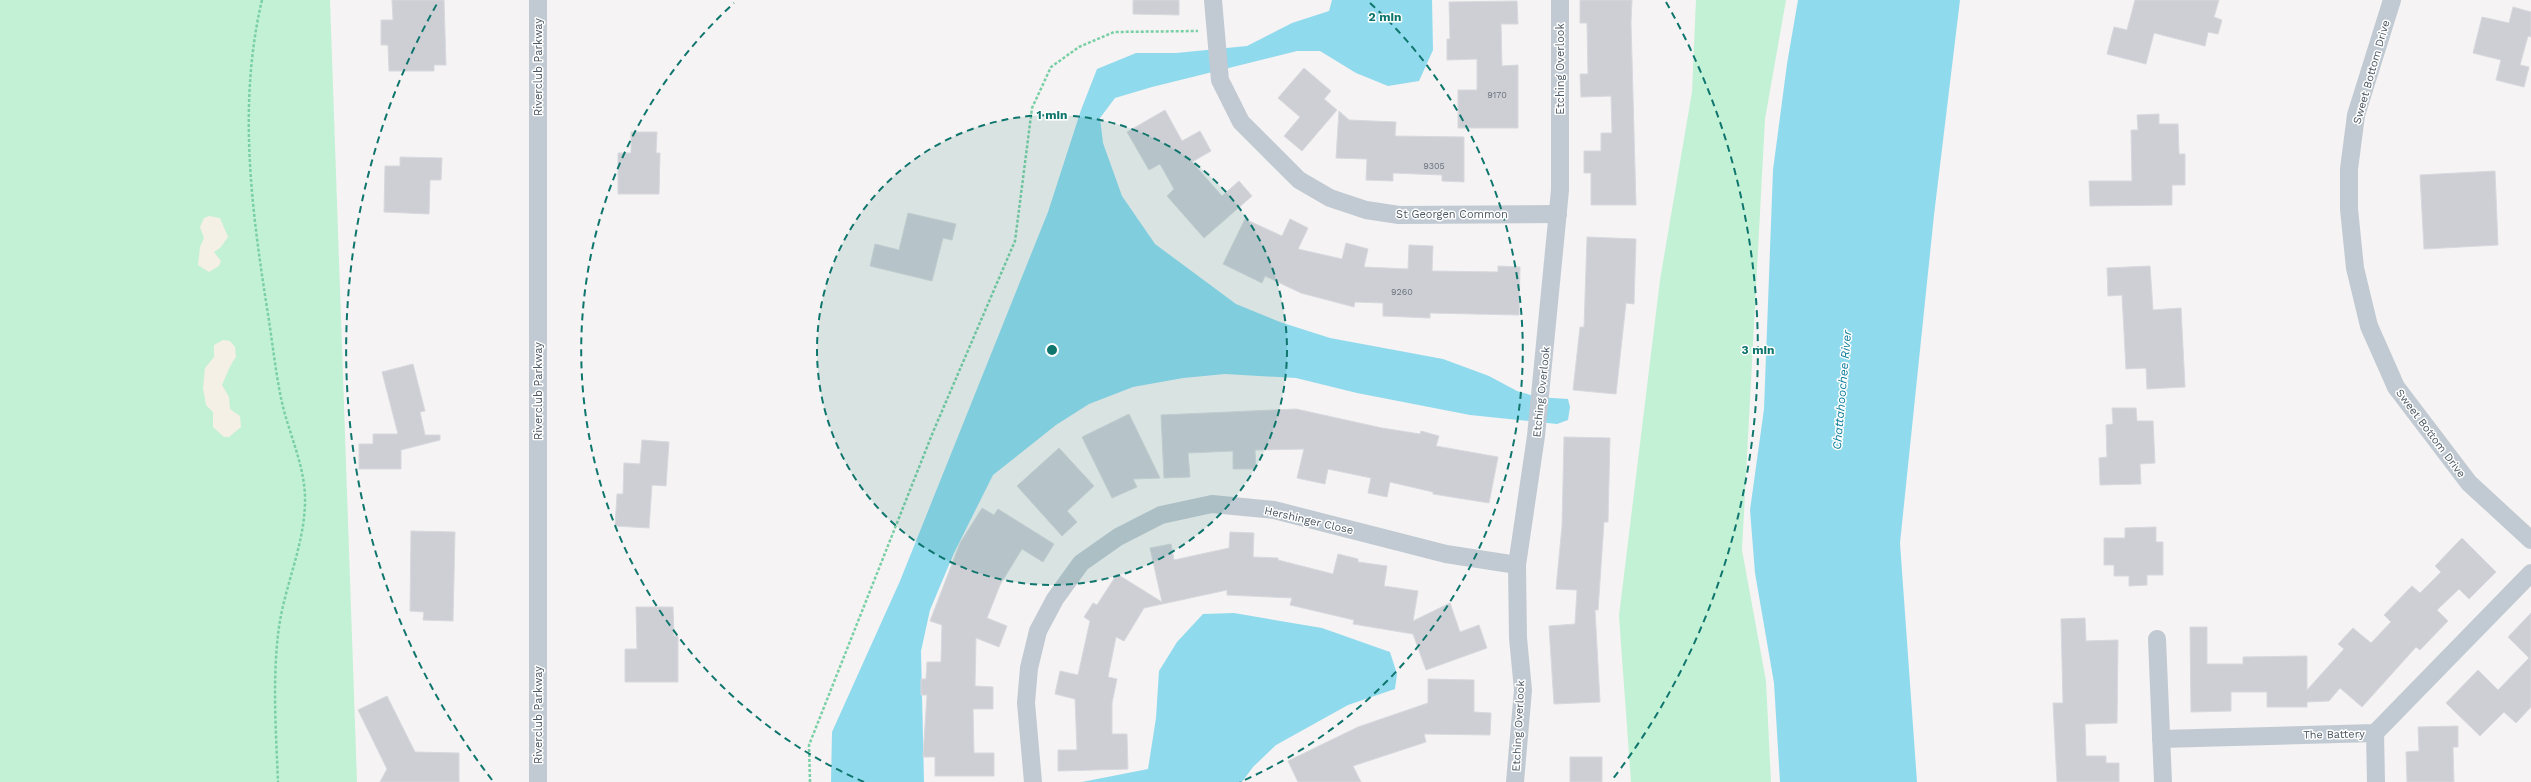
<svg xmlns="http://www.w3.org/2000/svg" width="2531" height="782" font-family="'Work Sans',sans-serif">
<style>
.green{fill:#c3f1d5}
.sand{fill:#f5f0e5}
.water{fill:#90daee}
.building{fill:#cdcfd5;stroke:#d7d9de}
.lines{fill:none;stroke-linecap:round;stroke-linejoin:round}
.path{stroke:#7ad0a6;stroke-width:2.5;stroke-dasharray:3 2;stroke-linecap:butt}
.street{stroke:#c1cad2;stroke-width:18}
.ring{fill:none;stroke:#0f766e;stroke-width:2;stroke-dasharray:7 5}
.labels{text-anchor:middle;stroke-width:3;stroke-linejoin:round;paint-order:stroke}
.number-label{font-size:9px;fill:#6b747e}
.street-label{font-size:11px;fill:#4a5661;stroke:#fff}
.water-label{font-size:12px;font-style:italic;fill:#0c7c9b;stroke:#fff}
.centre{fill:#0f766e;stroke:#fff;stroke-width:2}
.ring-label{font-size:12px;text-anchor:middle;font-weight:bold;fill:#0f766e;stroke:#fff;stroke-width:3;stroke-linejoin:round;paint-order:stroke}
</style>
<rect width="100%" height="100%" fill="#f5f3f3"/>
<g class="green">
<path d="M0,0H330L357,782H0Z"/>
<path d="M1696,0H1786L1765,119L1742,550L1766,681L1771,782H1631L1619,616L1660,280L1692,92Z"/>
</g>
<g class="sand">
<path d="M209,216L220,218L228,237L220,248L214,252L221,261L219,266L209,272L198,265L200,247L204,238L200,227L204,218Z"/>
<path d="M223,340L230,341L235,347L236,357C229,366 227,374 222,385L229,397L230,409L240,416L241,427L229,437H224L213,427V412L206,405L203,388L205,368L214,357V345Z"/>
</g>
<g class="water">
<path d="M1332,0H1432L1433,50L1419,81L1388,86L1356,73L1320,51H1297L1152,87L1115,98L1100,118L1103,143L1122,196L1155,244L1236,304L1280,322L1330,338L1443,359L1489,376L1517,391L1537,397L1568,399L1570,407L1568,420L1557,424L1470,415L1357,393L1296,378L1225,374L1183,378L1133,387L1089,404L1056,425L993,475L954,553L930,610L921,651L924,782H831L832,732L900,581L1048,212L1081,110L1097,69L1136,53H1176L1247,46L1292,23L1329,11Z"/>
<path d="M1798,0H1960L1934,215L1900,543L1917,782H1780L1774,683L1755,573L1750,510L1764,409L1773,170L1787,64Z"/>
<path d="M1234,613L1322,628L1390,652L1397,674L1395,689L1348,705L1276,745L1253,767L1242,782H1082L1148,769L1156,718L1159,671L1177,642L1203,614Z"/>
</g>
<g class="building">
<path d="M392,0H444L446,65H434V71H389L388,45H381V20H393Z"/>
<path d="M1133,0H1179V15L1133,14Z"/>
<path d="M1580,0H1632L1631,23L1636,205H1591V173H1584V151H1601V133H1612L1611,96L1581,97L1580,74H1588L1587,23H1580Z"/>
<path d="M2135,0H2219L2214,17L2222,20L2218,34L2208,32L2205,46L2154,33L2146,64L2107,54L2114,27L2127,30Z"/>
<path d="M1517,1L1518,24H1501L1502,66L1518,65V128H1458V90H1477V59L1447,60V39H1450L1449,2Z"/>
<path d="M2513,7L2531,12V37L2528,36L2520,65L2529,67L2524,87L2496,80L2501,60L2473,53L2482,17L2509,23Z"/>
<path d="M1304,68L1331,91L1324,99L1337,110L1302,151L1284,136L1300,117L1278,98Z"/>
<path d="M1165,110L1182,141L1200,131L1211,151L1192,162L1222,196L1239,181L1252,196L1204,238L1167,196L1174,189L1160,164L1149,170L1127,132Z"/>
<path d="M1339,111L1349,120L1396,122L1395,136L1464,137V182L1442,181V175L1393,173V181L1366,180L1367,159L1336,158Z"/>
<path d="M2159,114V124H2178L2179,154H2185V185H2172V205L2090,206L2089,181H2132L2131,130H2138L2137,115Z"/>
<path d="M631,132H657L656,153H660L659,194H618V153H631Z"/>
<path d="M400,157L442,158L441,180H430L429,214L384,212L385,166H400Z"/>
<path d="M2495,171L2498,245L2424,249L2420,175Z"/>
<path d="M908,213L956,224L952,240L943,238L932,281L870,266L875,244L899,250Z"/>
<path d="M1245,219L1282,236L1290,219L1308,228L1298,249L1342,259L1346,243L1368,249L1364,267L1408,269L1409,245L1433,246L1432,271L1498,272V266L1520,267L1519,315L1430,313V318L1383,316V303L1355,302L1354,307L1301,293L1265,276L1262,283L1223,264Z"/>
<path d="M1587,237L1636,239L1634,304L1626,303L1616,394L1573,390L1580,327H1584Z"/>
<path d="M2150,266L2153,310L2181,308L2185,387L2147,389L2146,368L2126,369L2122,295L2108,296L2107,268Z"/>
<path d="M413,364L425,411L420,412L425,435H440V440L401,450V469H359V444H373V434H398L382,372Z"/>
<path d="M2112,408H2136L2137,421H2153L2155,463L2140,464L2141,484L2100,485L2099,458L2107,457L2106,425L2113,424Z"/>
<path d="M1296,409L1382,428L1420,434L1421,431L1439,436L1436,446L1498,457L1489,503L1433,494V492L1390,482L1387,497L1368,493L1371,478L1328,469L1325,484L1297,478L1304,449L1255,450L1256,469H1233V451L1188,453L1190,477L1164,478L1161,415Z"/>
<path d="M1129,414L1160,478L1133,479L1137,487L1112,498L1082,437Z"/>
<path d="M1564,437L1610,438L1608,522H1604L1598,610H1595L1600,702L1554,704L1549,626L1575,624L1577,590L1556,589L1562,526Z"/>
<path d="M642,440L669,442L666,486L652,485L649,528L615,526L617,494H623L624,463L640,464Z"/>
<path d="M1059,448L1094,486L1067,511L1077,522L1062,536L1017,486Z"/>
<path d="M982,508L994,515L998,509L1054,544L1043,562L1022,549L1000,585L987,618L1007,626L999,647L976,638L975,686L993,687V709H973L974,753H994V776H935V757H923L927,695H921V679H926L927,662H941L942,625L930,621L960,543Z"/>
<path d="M2156,527V542H2163V575H2147V585L2129,586V576H2114V565H2104V538H2125V528Z"/>
<path d="M411,531L455,532L453,621L423,620L424,612L410,611Z"/>
<path d="M1230,532L1254,533L1253,557L1278,558V560L1333,574L1338,554L1358,559V562L1387,566L1384,586L1418,591L1413,621L1450,603L1460,632L1479,625L1487,648L1426,670L1413,634L1353,624L1354,620L1290,605L1292,598L1227,595V590L1144,608L1124,641L1116,637L1108,677L1117,679L1112,703V734H1127L1128,769L1058,771V750H1077L1075,699L1055,694L1060,671L1078,675L1090,621L1084,617L1093,603L1097,605L1117,574L1162,602L1150,548L1171,544L1174,560L1229,548Z"/>
<path d="M2462,538L2496,572L2469,599L2459,589L2437,610L2448,621L2420,650L2416,647L2362,707L2340,688L2329,701L2307,702V707H2267V692H2231V711L2191,712L2190,627H2207V664H2243V657L2307,656V690L2344,649L2338,644L2353,628L2371,643L2391,622L2384,615L2412,586L2420,593L2441,572L2435,566Z"/>
<path d="M636,607H673L674,636H678V682H625V649H637Z"/>
<path d="M2531,613V707L2516,723L2504,712L2480,736L2446,703L2478,670L2498,690L2529,658L2508,637Z"/>
<path d="M2085,618L2086,641L2118,640L2117,723L2085,724L2086,756H2106V763H2119V782H2057L2053,703H2063L2061,619Z"/>
<path d="M1428,679L1474,680V712L1491,713L1490,735L1424,734L1426,742L1353,766L1361,782H1298L1288,761L1358,727L1428,703Z"/>
<path d="M387,696L415,752L459,753V782H380L387,769L358,710Z"/>
<path d="M2458,726V747H2453L2454,782H2407L2406,752L2419,751L2418,727Z"/>
<rect x="1570" y="757" width="32" height="25"/>
</g>
<g class="lines">
<g class="path">
<path d="M262,0C238,102 251,206 267,308C272,338 275,369 281,398C288,433 306,466 305,503C304,546 285,585 279,627C272,678 276,731 278,782"/>
<path d="M810,782L809,745L933,432L1015,241L1032,108L1051,67L1079,47L1114,32L1198,31"/>
</g>
<g class="street">
<path d="M538,0V782"/>
<path d="M1213,0L1220,80L1241,122L1299,180L1330,198L1366,210L1399,215L1558,214"/>
<path d="M2392,0L2356,115L2349,169V209L2355,268L2369,326L2396,387L2469,483L2531,540"/>
<path d="M2157,639L2163,782"/>
<path d="M2375,733L2376,782"/>
<path d="M2161,739L2375,733L2531,573"/>
<path d="M1033,782L1026,703L1029,668L1038,631L1055,599L1081,563L1118,537L1161,515L1212,504L1274,510L1446,554L1517,565"/>
<path d="M1515,782L1523,690L1518,638L1517,565L1536,436L1560,190V0"/>
</g>
</g>
<circle cx="1052" cy="350" r="235" fill="#0f766e" fill-opacity=".12"/>
<g class="ring">
<circle cx="1052" cy="350" r="235"/>
<path d="M864 782A471 471 0 0 1 734 3M1370 3A471 471 0 0 1 1240 782"/>
<path d="M492 780A706 706 0 0 1 438 2M1666 2A706 706 0 0 1 1612 780"/>
</g>
<g class="labels">
<g class="number-label">
<text x="1497" y="98">9170</text>
<text x="1434" y="169">9305</text>
<text x="1402" y="295">9260</text>
</g>
<g class="street-label">
<text transform="translate(538 67) rotate(-90)" y="4">Riverclub Parkway</text>
<text transform="translate(1560 69) rotate(-90)" y="4">Etching Overlook</text>
<text transform="translate(2371 72) rotate(-74)" y="4">Sweet Bottom Drive</text>
<text x="1452" y="218">St Georgen Common</text>
<text transform="translate(538 391) rotate(-90)" y="4">Riverclub Parkway</text>
<text transform="translate(1541 392) rotate(-84)" y="4">Etching Overlook</text>
<text transform="translate(2431 433) rotate(53)" y="4">Sweet Bottom Drive</text>
<text transform="translate(1309 520) rotate(13)" y="4">Hershinger Close</text>
<text transform="translate(538 715) rotate(-90)" y="4">Riverclub Parkway</text>
<text transform="translate(1518 726) rotate(-87)" y="4">Etching Overlook</text>
<text transform="translate(2334 734) rotate(-1)" y="4">The Battery</text>
</g>
<g class="water-label">
<text transform="translate(1842 390) rotate(-85)" y="4">Chattahoochee River</text>
</g>
</g>
<circle cx="1052" cy="350" r="6" class="centre"/>
<g class="ring-label">
<text x="1385" y="21">2 min</text>
<text x="1052" y="119">1 min</text>
<text x="1758" y="354">3 min</text>
</g>
</svg>
